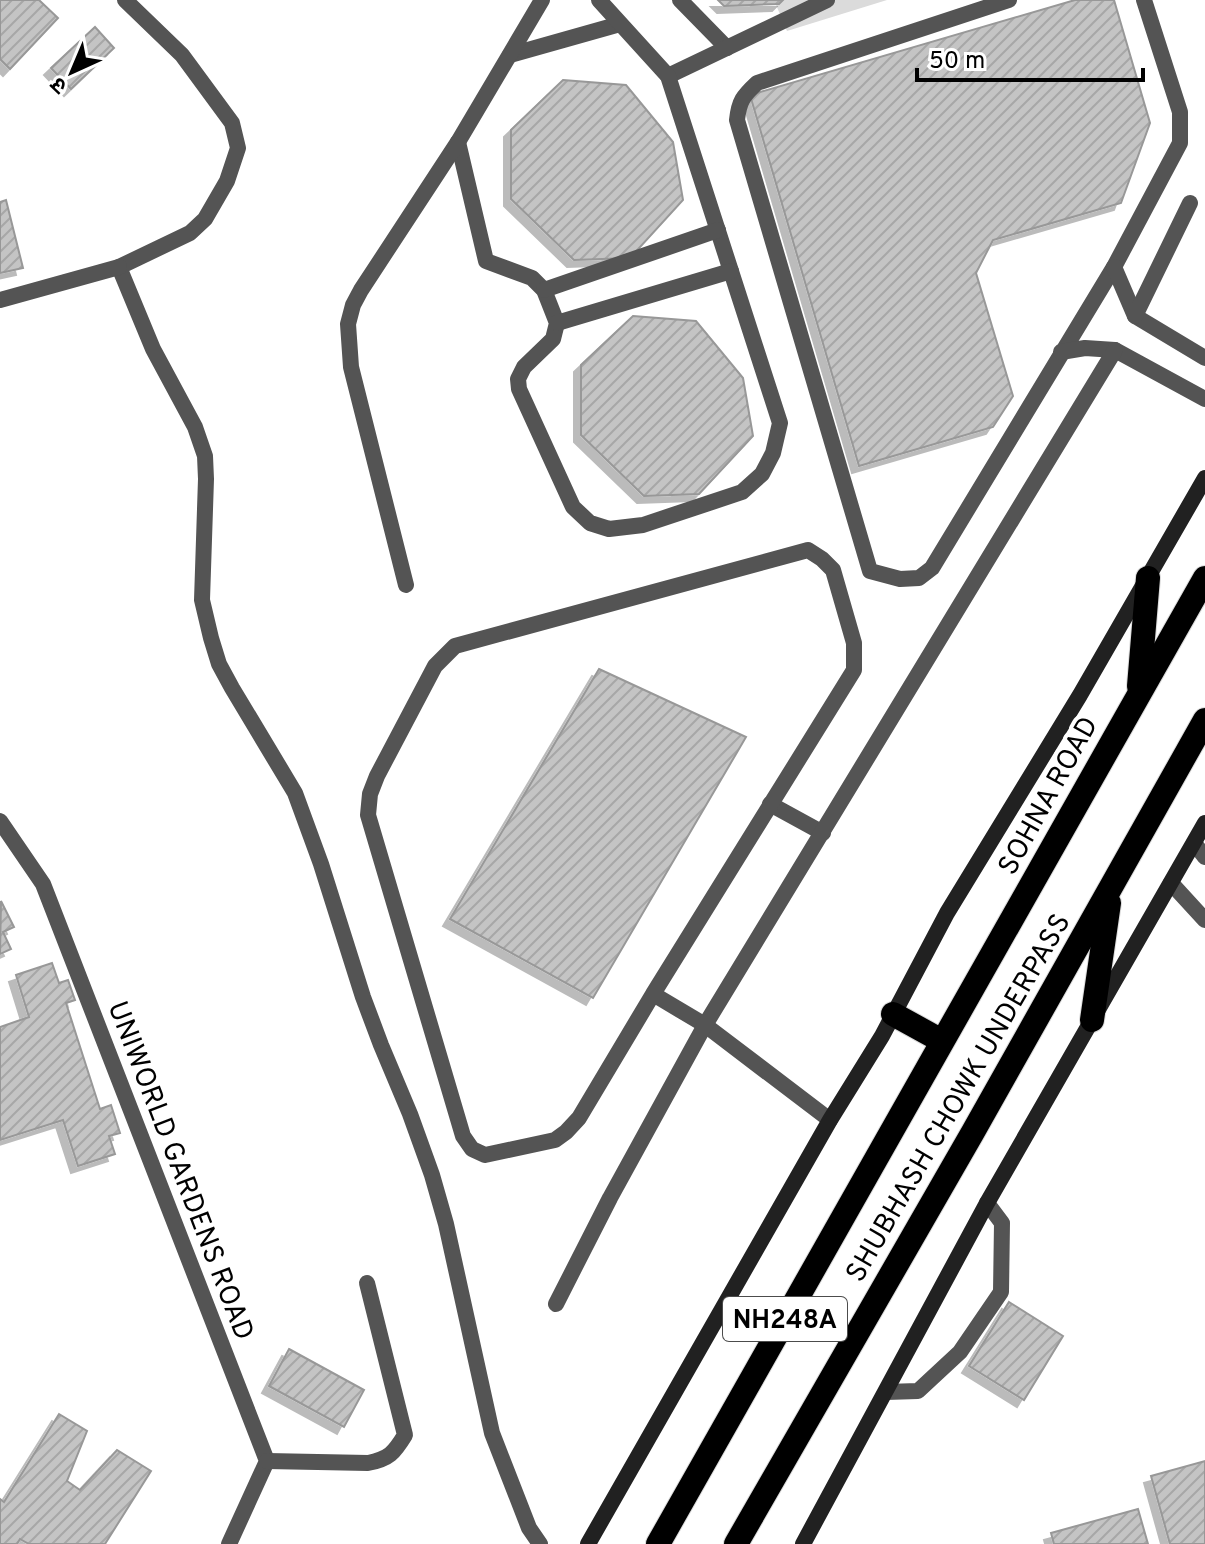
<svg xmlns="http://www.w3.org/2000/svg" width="1205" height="1544" font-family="Overpass,'Noto Sans Devanagari',sans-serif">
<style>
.green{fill:#dbdbdb}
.building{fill:url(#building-hatch);stroke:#989898;stroke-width:2;filter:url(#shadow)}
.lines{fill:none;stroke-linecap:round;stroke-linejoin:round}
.highway-casing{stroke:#dbdbdb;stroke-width:26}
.lane{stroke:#545454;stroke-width:16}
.street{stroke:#545454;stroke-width:16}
.secondary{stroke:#212121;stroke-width:16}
.highway{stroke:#000;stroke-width:24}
.labels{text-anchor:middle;stroke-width:8;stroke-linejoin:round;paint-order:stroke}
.shield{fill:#fff;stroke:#4c4c4c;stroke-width:2}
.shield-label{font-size:26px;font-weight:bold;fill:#000}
.street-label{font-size:28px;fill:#000;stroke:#fff}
</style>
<defs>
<pattern id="building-hatch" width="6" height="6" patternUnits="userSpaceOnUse" patternTransform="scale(2)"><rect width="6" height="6" fill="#c4c4c4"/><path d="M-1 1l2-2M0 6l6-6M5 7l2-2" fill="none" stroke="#a7a7a7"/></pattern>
<filter id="shadow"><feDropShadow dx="-7" dy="7" stdDeviation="0" flood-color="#0004"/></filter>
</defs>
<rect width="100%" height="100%" fill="#fff"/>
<path class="green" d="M774,0H887L787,31Z"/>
<g class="building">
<path d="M0,0H39L58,18L10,69L0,59Z"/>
<path d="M718,0H783L779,4L724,6Z"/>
<path d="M1075,0H1114L1150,123L1121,203L993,240L976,273L1013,396L993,427L859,466L750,95Z"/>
<path d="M95,27L114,48L71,89L51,68Z"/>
<path d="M563,80L626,85L673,142L683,200L630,258L574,260L511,199V130Z"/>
<path d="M6,200L23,268L0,273V202Z"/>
<path d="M633,316L696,321L743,378L753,436L699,494L644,496L581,435V365Z"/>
<path d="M599,669L746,737L593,998L450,919Z"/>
<path d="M1,901L14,927L3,932L11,949L0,954Z"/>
<path d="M52,963L59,983L68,980L75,1000L66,1003L100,1109L111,1105L120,1133L109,1136L115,1154L78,1166L63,1120L0,1140V1027L29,1017L16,975Z"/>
<path d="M1009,1302L1063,1336L1024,1400L969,1366Z"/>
<path d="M289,1349L364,1390L344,1427L269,1386Z"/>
<path d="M59,1414L87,1431L67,1481L80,1490L117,1450L151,1471L105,1544H29L20,1539L17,1544H0V1499L4,1502Z"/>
<path d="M1205,1461V1544H1170L1151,1476Z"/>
<path d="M1138,1509L1148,1544H1054L1051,1533Z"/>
</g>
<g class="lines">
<g class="highway-casing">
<g id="highway">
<path d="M1139,686L1148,578"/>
<path d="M893,1014L942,1041"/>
<path d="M1092,1020L1109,903"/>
<path d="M658,1544L1205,578"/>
<path d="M736,1544L973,1132L1205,720"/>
</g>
</g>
<g class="lane">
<path d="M1009,0L757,83C743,96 739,101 737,120L870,571L900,579L919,578L932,568L1114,267L1180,143V112L1144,0"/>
<path d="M1114,267L1135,316L1205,358"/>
<path d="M1135,316L1190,203"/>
<path d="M1061,352L1085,348L1115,350L1205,399"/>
<path d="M770,804L823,833"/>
<path d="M1171,883L1205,920"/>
<path d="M653,994L854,670V643L833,570L822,559L808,550L455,646L435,666L377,776L370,794L368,815L463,1136L472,1149L485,1155L555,1140L566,1132L579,1118L653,994L705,1025L830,1120"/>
<path d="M556,1304L610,1198L705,1025L1115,350"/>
<path d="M886,1392L918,1391L960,1352L1001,1292L1002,1223L987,1203"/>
</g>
<g class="street">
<path d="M125,0L182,55L232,123L238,148L227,181L205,219L190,233L119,267L153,349L195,427L205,456L206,479L202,600L211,638L219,664L232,688L295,793L321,864L363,997L381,1045L410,1114L432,1175L446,1224L492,1433L529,1528L540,1544"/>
<path d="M680,0L727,48"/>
<path d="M510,55L620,24"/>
<path d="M668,76L827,0"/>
<path d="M458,142L486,261L532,278L544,290L557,323L553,339L524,367L518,379L519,389L573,507L590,523L609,529L643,525L742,492L762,474L773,453L780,423L668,76L599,0"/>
<path d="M544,290L718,230"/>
<path d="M0,300L119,267"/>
<path d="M557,323L731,271"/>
<path d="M406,585L351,367L348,324L353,305L361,290L458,142L542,0"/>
<path d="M0,821L43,884L267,1461L229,1544"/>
<path d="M1194,843L1205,857"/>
<path d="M267,1461L368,1463C389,1459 394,1453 405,1435L367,1283"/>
</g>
<g class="secondary">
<path d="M588,1544L830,1120L882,1036L947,913L1080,695L1205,478"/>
<path d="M803,1544L987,1203L1205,823"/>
</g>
<use href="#highway" class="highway"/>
</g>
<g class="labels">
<rect class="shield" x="723" y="1297" width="124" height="44" rx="6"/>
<g class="shield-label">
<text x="785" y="1328">NH248A</text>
</g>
<g class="street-label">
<text transform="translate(1047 795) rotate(-61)" y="10">SOHNA ROAD</text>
<text transform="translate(957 1097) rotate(-60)" y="10">SHUBHASH CHOWK UNDERPASS</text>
<text transform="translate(182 1170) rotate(69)" y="10">UNIWORLD GARDENS ROAD</text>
</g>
</g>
<g transform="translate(72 72) rotate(224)" stroke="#ffffff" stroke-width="6" paint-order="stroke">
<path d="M0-6L14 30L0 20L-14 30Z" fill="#000000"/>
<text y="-12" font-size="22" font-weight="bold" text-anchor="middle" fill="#000000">उ</text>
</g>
<path d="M917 68v12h226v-12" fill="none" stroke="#000000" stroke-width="4"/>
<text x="929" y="68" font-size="24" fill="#000000" stroke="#ffffff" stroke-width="6" paint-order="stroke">50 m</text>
</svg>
